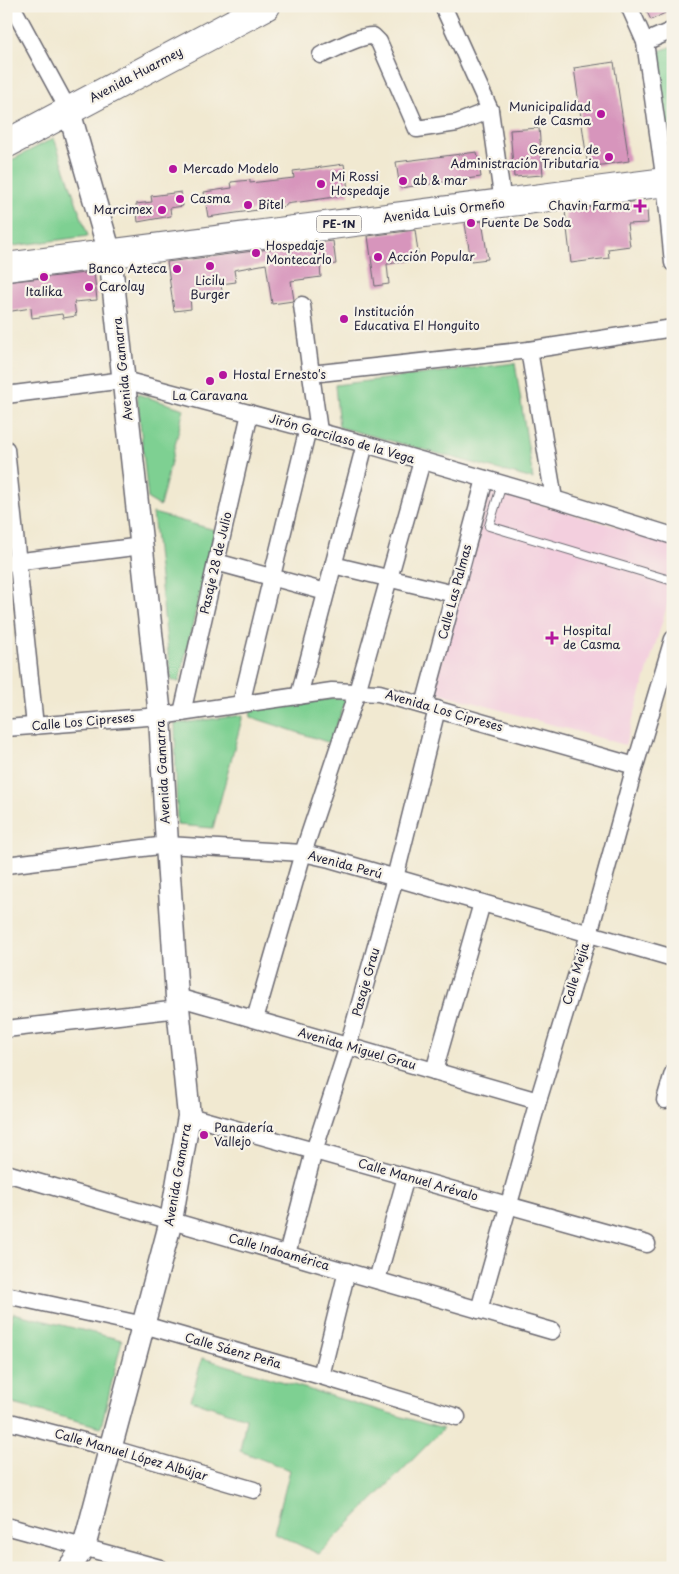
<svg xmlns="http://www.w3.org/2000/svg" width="679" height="1574" font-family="'Playpen Sans',sans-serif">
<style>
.built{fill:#f3cfde}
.green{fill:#7ed092;stroke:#507966}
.building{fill:#d795bc}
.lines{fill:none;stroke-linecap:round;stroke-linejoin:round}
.lane-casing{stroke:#6a6870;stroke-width:10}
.street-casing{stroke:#6a6870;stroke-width:19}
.secondary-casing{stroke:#6a6870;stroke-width:25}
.highway-casing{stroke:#6a6870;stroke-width:30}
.lane{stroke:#fff;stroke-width:8}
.street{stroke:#fff;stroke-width:16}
.secondary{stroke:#fff;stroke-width:22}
.highway{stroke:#fff;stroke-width:28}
.poi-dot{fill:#b5179e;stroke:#f7f3e8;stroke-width:2}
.labels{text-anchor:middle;stroke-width:4.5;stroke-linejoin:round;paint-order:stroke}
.shield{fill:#f7f3e8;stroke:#62616f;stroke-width:1}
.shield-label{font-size:11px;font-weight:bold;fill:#22223b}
.street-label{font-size:12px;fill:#22223b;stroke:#f7f3e8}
.poi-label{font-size:12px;fill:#22223b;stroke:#f7f3e8;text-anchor:start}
</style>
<rect width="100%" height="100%" fill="#f7f3e8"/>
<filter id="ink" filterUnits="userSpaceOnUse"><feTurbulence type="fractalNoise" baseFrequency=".02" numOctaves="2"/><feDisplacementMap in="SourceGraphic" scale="10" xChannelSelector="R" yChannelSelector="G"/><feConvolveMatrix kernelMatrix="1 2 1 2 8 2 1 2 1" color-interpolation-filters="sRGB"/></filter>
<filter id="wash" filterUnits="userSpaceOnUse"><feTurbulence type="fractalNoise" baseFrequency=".0096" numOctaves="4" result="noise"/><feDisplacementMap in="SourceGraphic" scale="20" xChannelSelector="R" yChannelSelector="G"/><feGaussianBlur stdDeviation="1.12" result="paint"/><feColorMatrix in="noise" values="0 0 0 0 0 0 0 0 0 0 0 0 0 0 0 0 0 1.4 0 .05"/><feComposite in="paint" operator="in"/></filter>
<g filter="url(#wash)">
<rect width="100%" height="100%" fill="#f1e9d1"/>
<path class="built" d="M490,490L673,543V586L625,745L433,691Z"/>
<g class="green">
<path d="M673,46V165L656,52Z"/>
<path d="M54,138L88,236L6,247V163Z"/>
<path d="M515,363L533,479L339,427L335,385Z"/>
<path d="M137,394L184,409L160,506L148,499Z"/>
<path d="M153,513L215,530L179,682L171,680Z"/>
<path d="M347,697L330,743L251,717L250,708Z"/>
<path d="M243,715L213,828L177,825L175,724Z"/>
<path d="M13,1313L122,1340L101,1427L6,1402V1343Z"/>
<path d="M202,1358L443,1429L319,1554L274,1533L290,1470L240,1451L246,1418L191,1400Z"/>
</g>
<g id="blocks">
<g class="building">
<path d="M644,6H673V9L651,20Z"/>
<path d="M614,62L629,161L588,167L574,68Z"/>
<path d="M539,128L543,175L514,177L510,130Z"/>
<path d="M477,152L481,177L400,188L396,162Z"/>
<path d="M344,164L349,195L286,204V206L208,217L204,192L232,188L231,182L250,180V183L294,178L293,171Z"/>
<path d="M181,192L183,206L170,208L171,216L138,222L136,204L152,202L151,196Z"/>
<path d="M638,201L647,209L648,223L627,224L630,246L608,249L609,258L571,263L565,211Z"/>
<path d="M482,221L488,259L471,261L465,224Z"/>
<path d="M415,230L419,260L387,264L389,284L375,286L368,236Z"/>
<path d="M333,241L336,264L320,266L321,277L291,281L294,300L293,301L272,304L266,264L234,270L236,282L221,284L222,292L190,297L191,309L174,311L167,262Z"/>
<path d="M94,272L97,300L74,302L76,316L63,318L62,314L32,318L31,308L6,312V282Z"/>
</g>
</g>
</g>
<g filter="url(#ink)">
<use href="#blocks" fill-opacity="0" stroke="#6a6870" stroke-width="1"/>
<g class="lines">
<g class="lane-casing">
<path id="lane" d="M502,484L489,526L673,581"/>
</g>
<g class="street-casing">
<g id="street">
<path d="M12,6L69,111"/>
<path d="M443,6L490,110L503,203"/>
<path d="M629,6L645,42L665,182L673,263"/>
<path d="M645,42L673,30"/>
<path d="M321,55C334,50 359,35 373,36L379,42L417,129L457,123L490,110"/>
<path d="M302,305L311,374"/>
<path d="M529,350L673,328"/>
<path d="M6,395L124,380L365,444L554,499L673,536"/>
<path d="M319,431L311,374L529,350L554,499"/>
<path d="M6,449L35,726"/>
<path d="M216,562L326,592"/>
<path d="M6,563L142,546"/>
<path d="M333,565L454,594"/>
<path d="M299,696L365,444"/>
<path d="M241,704L308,428"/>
<path d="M424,705L485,479"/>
<path d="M182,713L250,413"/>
<path d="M6,728L160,716L332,691L379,693L635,766"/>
<path d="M6,865L167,845L303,853L330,859L673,958"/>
<path d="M177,997L538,1101"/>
<path d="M255,1019L303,853L357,692L422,461"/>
<path d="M6,1029L179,1009"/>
<path d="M434,1071L482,903"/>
<path d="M665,1100L673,1073"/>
<path d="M189,1116L647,1244"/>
<path d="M6,1173L552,1331"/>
<path d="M287,1254L314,1151L348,1046L395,878L437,709"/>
<path d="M377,1280L406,1177"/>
<path d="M6,1295L144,1325L321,1376L457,1417"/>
<path d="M479,1310L538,1101L589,934L635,766L673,639"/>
<path d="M321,1376L347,1271"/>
<path d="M6,1421L110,1448L254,1490"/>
<path d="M6,1526L160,1568"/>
</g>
</g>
<g class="secondary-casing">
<path id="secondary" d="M69,111L110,254L160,716L167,845L177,997L189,1116L171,1221L84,1547L69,1568"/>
</g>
<g class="highway-casing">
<g id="highway">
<path d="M6,144L266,6"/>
<path d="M6,267L673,181"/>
</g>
</g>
<use href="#lane" class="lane"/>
<use href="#street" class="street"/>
<use href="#secondary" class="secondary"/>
<use href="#highway" class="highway"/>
</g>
</g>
<g class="poi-dot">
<circle cx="601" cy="114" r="5"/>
<circle cx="609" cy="157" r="5"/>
<circle cx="173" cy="169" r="5"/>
<circle cx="403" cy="181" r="5"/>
<circle cx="321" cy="184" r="5"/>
<circle cx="180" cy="199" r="5"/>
<circle cx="248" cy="205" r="5"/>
<path d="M637.5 198.5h5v5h5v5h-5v5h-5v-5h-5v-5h5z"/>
<circle cx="162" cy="210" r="5"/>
<circle cx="471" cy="223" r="5"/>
<circle cx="256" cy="253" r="5"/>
<circle cx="378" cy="257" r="5"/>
<circle cx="210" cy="266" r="5"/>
<circle cx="177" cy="269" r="5"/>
<circle cx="44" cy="277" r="5"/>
<circle cx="89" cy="287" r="5"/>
<circle cx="344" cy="319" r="5"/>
<circle cx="223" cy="375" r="5"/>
<circle cx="210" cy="381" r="5"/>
<path d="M549.5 630.5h5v5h5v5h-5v5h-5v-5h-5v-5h5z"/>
<circle cx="204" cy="1135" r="5"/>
</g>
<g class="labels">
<rect class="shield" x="316.5" y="215.5" width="45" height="17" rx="4"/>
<g class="shield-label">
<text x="339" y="228">PE-1N</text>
</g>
<g class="street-label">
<text transform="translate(136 75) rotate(-28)" y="4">Avenida Huarmey</text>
<text transform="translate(444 211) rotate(-7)" y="4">Avenida Luis Ormeño</text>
<text transform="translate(123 369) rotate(-96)" y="4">Avenida Gamarra</text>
<text transform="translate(342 439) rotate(16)" y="4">Jirón Garcilaso de la Vega</text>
<text transform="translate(216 563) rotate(-77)" y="4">Pasaje 28 de Julio</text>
<text transform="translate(455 592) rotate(-75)" y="4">Calle Las Palmas</text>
<text transform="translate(444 711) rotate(16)" y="4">Avenida Los Cipreses</text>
<text transform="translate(83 722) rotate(-5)" y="4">Calle Los Cipreses</text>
<text transform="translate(163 772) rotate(-93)" y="4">Avenida Gamarra</text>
<text transform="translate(345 865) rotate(15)" y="4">Avenida Perú</text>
<text transform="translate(576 974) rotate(-73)" y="4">Calle Mejía</text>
<text transform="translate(366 982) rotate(-74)" y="4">Pasaje Grau</text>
<text transform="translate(357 1049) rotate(16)" y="4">Avenida Miguel Grau</text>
<text transform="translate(178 1175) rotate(-80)" y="4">Avenida Gamarra</text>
<text transform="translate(418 1180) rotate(16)" y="4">Calle Manuel Arévalo</text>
<text transform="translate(279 1252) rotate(16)" y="4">Calle Indoamérica</text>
<text transform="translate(233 1351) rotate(16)" y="4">Calle Sáenz Peña</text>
<text transform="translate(131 1455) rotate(16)" y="4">Calle Manuel López Albújar</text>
</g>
<g class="poi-label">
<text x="591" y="111" text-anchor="end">Municipalidad<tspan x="591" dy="14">de Casma</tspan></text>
<text x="599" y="154" text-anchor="end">Gerencia de<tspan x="599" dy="14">Administración Tributaria</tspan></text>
<text x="183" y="173">Mercado Modelo</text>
<text x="331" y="181">Mi Rossi<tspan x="331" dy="14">Hospedaje</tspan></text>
<text x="413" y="185">ab &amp; mar</text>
<text x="190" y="203">Casma</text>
<text x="258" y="209">Bitel</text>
<text x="630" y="210" text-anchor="end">Chavin Farma</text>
<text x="152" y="214" text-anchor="end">Marcimex</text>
<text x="481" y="227">Fuente De Soda</text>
<text x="266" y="250">Hospedaje<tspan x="266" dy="14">Montecarlo</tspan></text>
<text x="388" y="261">Acción Popular</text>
<text x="167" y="273" text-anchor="end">Banco Azteca</text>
<text x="210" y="285" text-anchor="middle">Licilu<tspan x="210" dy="14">Burger</tspan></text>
<text x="99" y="291">Carolay</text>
<text x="44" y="296" text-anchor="middle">Italika</text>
<text x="354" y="316">Institución<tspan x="354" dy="14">Educativa El Honguito</tspan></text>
<text x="233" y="379">Hostal Ernesto's</text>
<text x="210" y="400" text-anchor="middle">La Caravana</text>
<text x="563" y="635">Hospital<tspan x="563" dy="14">de Casma</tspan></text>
<text x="214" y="1132">Panadería<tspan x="214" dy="14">Vallejo</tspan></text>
</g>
</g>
<rect width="679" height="1574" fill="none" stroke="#f7f3e8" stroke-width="25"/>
</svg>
